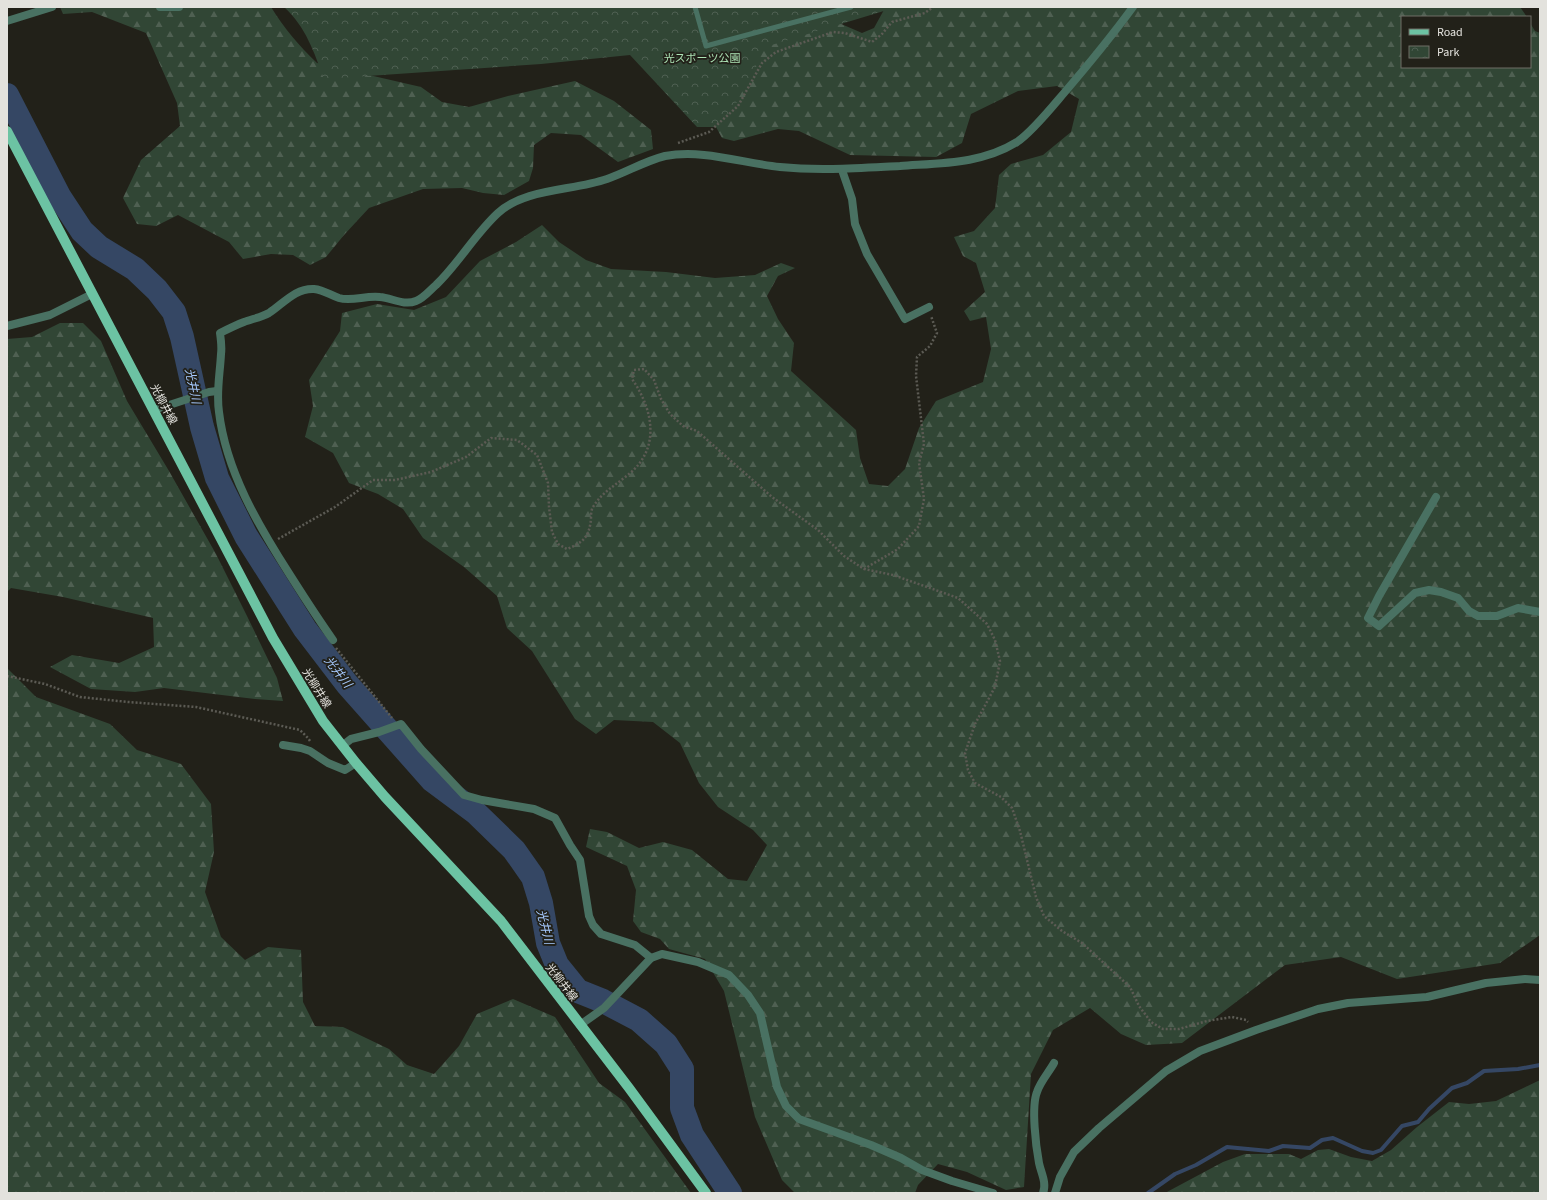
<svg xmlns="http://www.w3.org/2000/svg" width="1547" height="1200" font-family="'Source Sans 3','Noto Sans JP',sans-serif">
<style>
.forest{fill:url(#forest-firs)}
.park{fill:url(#park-crowns)}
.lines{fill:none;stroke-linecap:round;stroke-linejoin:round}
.stream{stroke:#354764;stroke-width:4}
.river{stroke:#354764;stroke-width:24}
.path{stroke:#5c5b54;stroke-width:2.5;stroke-dasharray:2 2;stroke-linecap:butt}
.service{stroke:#497162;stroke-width:5}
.minor{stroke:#497162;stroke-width:8}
.primary{stroke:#6cc3a3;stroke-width:10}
.labels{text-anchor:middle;stroke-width:3.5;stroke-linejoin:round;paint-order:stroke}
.park-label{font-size:11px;fill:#ace2b4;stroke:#222119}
.street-label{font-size:11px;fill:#e3e2dd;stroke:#222119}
.water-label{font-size:12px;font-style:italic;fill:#a6c9fe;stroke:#222119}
</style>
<defs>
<pattern id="forest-firs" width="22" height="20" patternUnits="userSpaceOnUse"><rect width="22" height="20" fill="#314635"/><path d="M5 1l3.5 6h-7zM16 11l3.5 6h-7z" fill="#4f6052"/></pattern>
<pattern id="park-crowns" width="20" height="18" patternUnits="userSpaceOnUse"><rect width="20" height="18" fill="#314635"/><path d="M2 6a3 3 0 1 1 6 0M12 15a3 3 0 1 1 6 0" fill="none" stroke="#4f6052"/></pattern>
</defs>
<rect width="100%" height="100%" fill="#222119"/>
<g class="forest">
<path d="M60,7H271C284,28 299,46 317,63L421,87L442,102L469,107L508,96L575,81L614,101L651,130L653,149L618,162L581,135L551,133L534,145L533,168L529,181L504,195L483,193L462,188L423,189L369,208L344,235L326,257L310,265L293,255L271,254L243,259L229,242L178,215L156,226L137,224L123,198L141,160L180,126L177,103L146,33L92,12L63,14Z"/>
<path d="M892,7H1520L1527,17H1402V67H1530V23L1535,31L1540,33V935L1500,963L1397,979L1341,957L1285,965L1182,1043L1146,1045L1121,1034L1090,1008L1053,1030L1031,1074L1024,1187L1006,1190L967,1172L938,1164L918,1185L915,1193H795L782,1180L755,1117L724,991L705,959L669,949L660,939L641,932L633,921L636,890L627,866L586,847L590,829L607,832L639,848L663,842L692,850L728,879L747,881L767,845L753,830L718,807L699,783L680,743L653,722L614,720L596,734L575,719L532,651L507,628L497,596L464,567L423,538L403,509L378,494L349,483L333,453L305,437L313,406L309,380L340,331L342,313L377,304L414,310L446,297L480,261L516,242L542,225L559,242L586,260L611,269L666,272L715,278L755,275L781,263L795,268L778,276L767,296L778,319L794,343L791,371L856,430L860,458L869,484L888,486L905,469L919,428L936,401L983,382L991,349L986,317L970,321L964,311L985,292L976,263L963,256L954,237L974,231L995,208L999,175L1011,164L1043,155L1071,132L1079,99L1057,86L1018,91L971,114L962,143L936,157L850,155L799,131L778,129L734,141L722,138L710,116L749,48L839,23L862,33L874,28L885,8Z"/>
<path d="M60,323H83L101,341L127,401L169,471L216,554L247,616L277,678L283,701L255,699L164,688L135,692L91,689L50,667L72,655L119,663L154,647L153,618L63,597L11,588L7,592V339L32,337Z"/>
<path d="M7,668L36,697L110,724L137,750L181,764L211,804L214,852L205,892L221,937L245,960L268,947L301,950L303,1002L315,1026L343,1027L389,1049L407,1065L434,1074L459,1046L477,1014L513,999L555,1017L599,1083L625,1102L691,1193H7Z"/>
<path d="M1540,1080V1193H1165L1223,1162L1245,1154H1289L1301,1159L1318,1150L1329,1149L1351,1157L1372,1161L1391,1150L1417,1127L1449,1102L1469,1104L1496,1101Z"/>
</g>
<path class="park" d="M284,7H897L765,47L724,127H697L630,55L541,64L324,79C314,52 306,27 284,7Z"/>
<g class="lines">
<path class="stream" d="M1148,1193L1175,1174L1196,1165L1227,1147L1269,1151L1283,1146L1310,1148L1322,1140L1333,1138L1362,1151L1373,1153L1381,1150L1402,1126L1418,1122L1429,1109L1452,1088L1467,1083L1484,1071L1518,1069L1540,1065"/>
<path class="river" d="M7,95L59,196L82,231L99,247L135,269L157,290L174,312L182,337L202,427L217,478L246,536L305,629L347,684L432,780L475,812L514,850L533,877L541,903L548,943L557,965L578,991L603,1001L639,1020L666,1044L682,1069V1108L692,1135L730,1193"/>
<g class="path">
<path d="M678,143L709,132L738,106L762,63L776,52L833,32L845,33L872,42L882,34L892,22L925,13L933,7"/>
<path d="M278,539L335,507L373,480H395L431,472L466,457L491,438L517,440L537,455L548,483L549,507L552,532L558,544L567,549C584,542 589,537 591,519C591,515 591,510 593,507C602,492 616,485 629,474C661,448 653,409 632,379L634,370L644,369L654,380L661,399L670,414L683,426L697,431L772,497L818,530L844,556L864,569L893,575L958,598L987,624L995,640L1000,661L995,687L975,724L965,753L968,770L975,783L1001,797L1012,808L1020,831L1036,897L1044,916L1062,931L1082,943L1130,987L1139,1006L1151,1022L1163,1029H1179L1207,1021L1232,1017L1246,1020L1248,1022"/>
<path d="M864,569L898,549L919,526L924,499L919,463L924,444L916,376L917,357L930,346L937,333L931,316"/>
<path d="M336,648L392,718"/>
<path d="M7,676L45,684L80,697L128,702L196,707L300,730L308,738L310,741"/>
</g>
<path class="service" d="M695,7L706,46L851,7"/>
<g class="minor">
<path d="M160,7H179"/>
<path d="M7,21L52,7"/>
<path d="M842,170L852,199L855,224L867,254L905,319L929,307"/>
<path d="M7,326L50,315L92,294"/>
<path d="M154,410L209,392L217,391"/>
<path d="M1436,497L1379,596L1368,618L1379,626L1415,593L1429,590L1441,592L1458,598L1469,611L1478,616H1497L1518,608L1540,612"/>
<path d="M333,640C318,619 304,597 290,575C258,525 226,471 219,412C216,392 220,374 221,354C222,347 221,340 220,333C228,329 236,325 244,322C252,319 262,317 269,313C283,304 295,288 314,289C324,290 330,295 339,298C352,302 366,295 380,297C392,298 404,306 416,301C424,298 430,290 436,285C459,263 475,234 498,213C525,188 573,191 607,179C627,172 645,161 665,156C703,149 742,163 780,167C820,171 860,168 900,166C941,163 982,164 1017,142C1032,132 1052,107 1064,93C1088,65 1111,37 1133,7"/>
<path d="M283,745L301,748L310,751L328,763L345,770L356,763"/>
<path d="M342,746L351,739L379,732L401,724L421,749L464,795L482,800L534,809L555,818L570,845L580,860L589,916L593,925L601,934L635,945L651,958"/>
<path d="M580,1025L604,1008L651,958L662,954L698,962L729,975L748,995L760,1013L777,1087L786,1106L799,1119L871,1145L901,1158L922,1170L952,1181L993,1193"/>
<path d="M1043,1193C1047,1183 1041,1173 1039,1163C1036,1147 1031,1107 1037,1092C1040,1082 1049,1072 1054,1063"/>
<path d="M1055,1193L1060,1177L1074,1152L1099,1128L1166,1071L1200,1051L1256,1030L1318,1009L1348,1003L1427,997L1486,983L1525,979L1540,980"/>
</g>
<path class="primary" d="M7,131L273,638L323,721L356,763L385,797L501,921L629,1088L706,1193"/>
</g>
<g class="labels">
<g class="park-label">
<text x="702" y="62">光スポーツ公園</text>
</g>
<g class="street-label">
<text transform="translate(164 404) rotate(62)" y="4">光柳井線</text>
<text transform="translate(317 688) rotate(58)" y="4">光柳井線</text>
<text transform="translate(562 982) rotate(52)" y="4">光柳井線</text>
</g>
<g class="water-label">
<text transform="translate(193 386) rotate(78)" y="4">光井川</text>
<text transform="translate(338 672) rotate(52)" y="4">光井川</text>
<text transform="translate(545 927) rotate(76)" y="4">光井川</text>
</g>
</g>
<rect width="1547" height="1200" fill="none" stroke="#e3e2dd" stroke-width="16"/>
<rect x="1401" y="16" width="130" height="52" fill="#222119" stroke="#6f6e67"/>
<rect x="1409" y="29" width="20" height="6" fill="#6cc3a3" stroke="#6f6e67"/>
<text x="1437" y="36" font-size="12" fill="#e3e2dd">Road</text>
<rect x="1409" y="46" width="20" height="12" fill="url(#park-crowns)" stroke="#6f6e67"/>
<text x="1437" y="56" font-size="12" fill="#e3e2dd">Park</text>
</svg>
